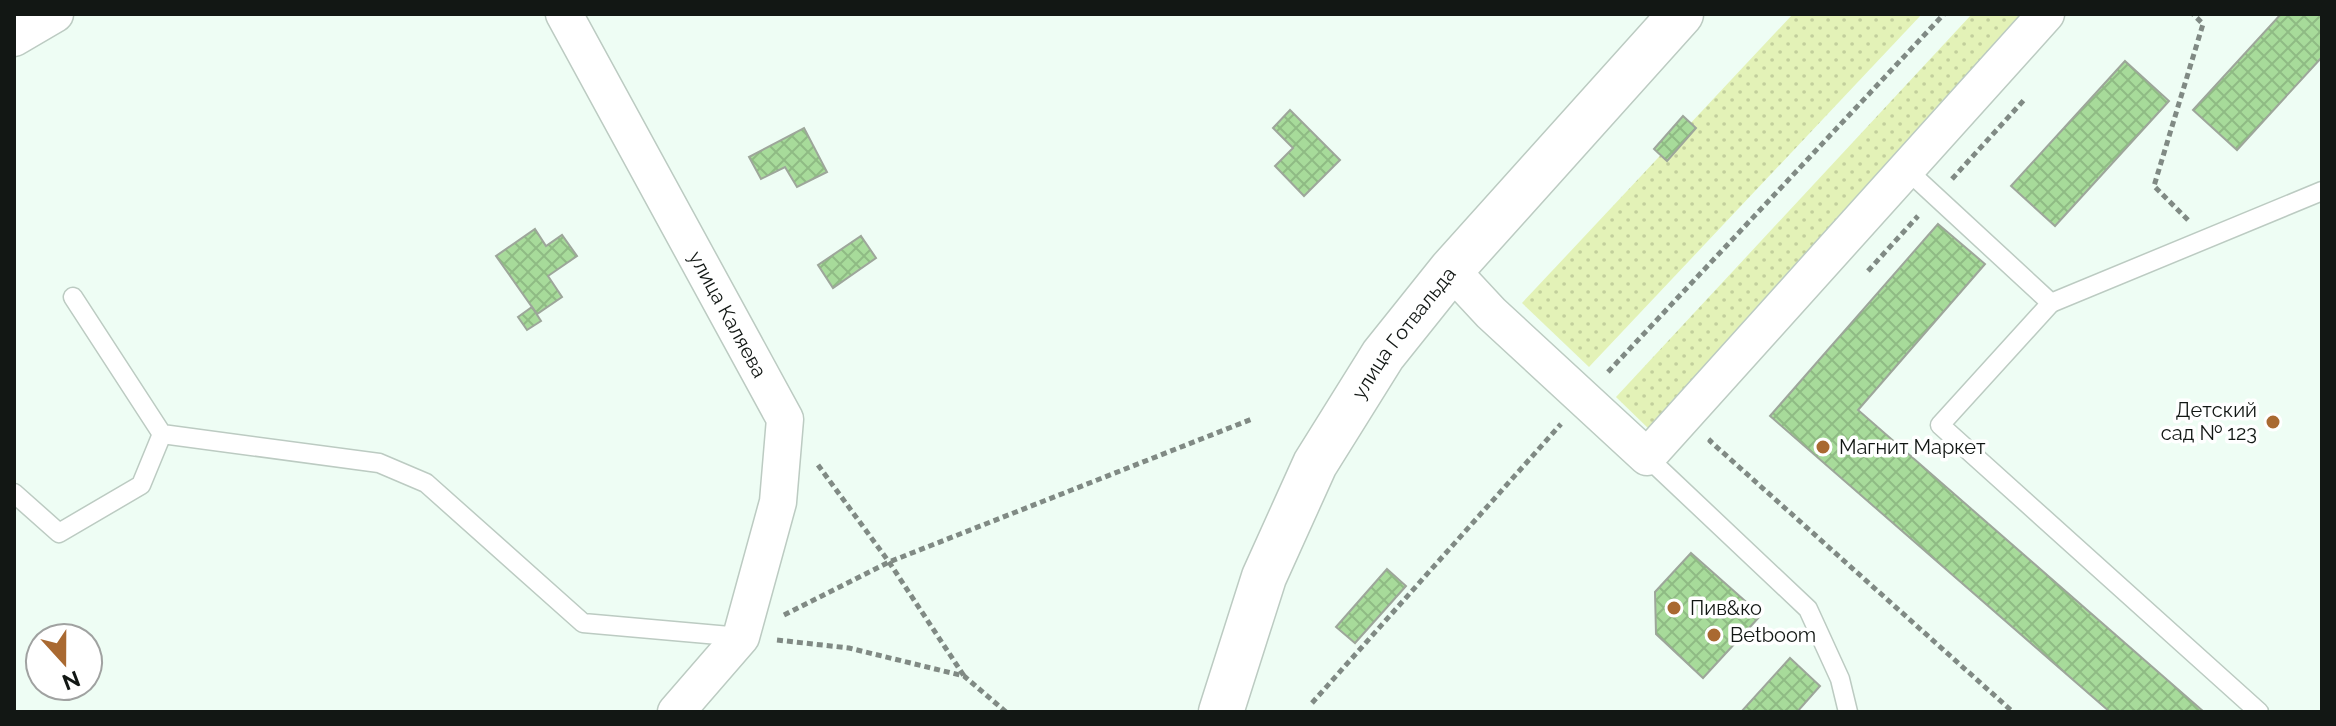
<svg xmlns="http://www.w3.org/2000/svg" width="2336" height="726" font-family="Raleway,sans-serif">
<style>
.grass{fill:url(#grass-dots)}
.building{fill:url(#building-cross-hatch);stroke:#9da69a;stroke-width:2}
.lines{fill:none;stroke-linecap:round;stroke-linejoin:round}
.service-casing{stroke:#bccbc2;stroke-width:21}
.minor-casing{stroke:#bccbc2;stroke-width:39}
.secondary-casing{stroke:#bccbc2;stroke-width:47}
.path{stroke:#808a84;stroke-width:5;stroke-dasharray:6 4;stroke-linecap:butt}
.service{stroke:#fff;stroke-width:18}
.minor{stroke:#fff;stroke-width:36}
.secondary{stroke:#fff;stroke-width:44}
.poi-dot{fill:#a96931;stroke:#fff;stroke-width:3}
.labels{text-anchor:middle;stroke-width:7;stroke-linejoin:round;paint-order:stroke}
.street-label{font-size:20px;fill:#121714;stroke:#fff}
.poi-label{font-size:20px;fill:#121714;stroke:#fff;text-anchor:start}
</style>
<defs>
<pattern id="grass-dots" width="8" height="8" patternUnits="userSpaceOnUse" patternTransform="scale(2)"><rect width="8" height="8" fill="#e3f2b7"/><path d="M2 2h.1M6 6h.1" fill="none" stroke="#c2cf9c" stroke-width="1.8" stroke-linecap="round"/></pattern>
<pattern id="building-cross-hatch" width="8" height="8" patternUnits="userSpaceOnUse" patternTransform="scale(2)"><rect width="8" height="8" fill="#a7db9a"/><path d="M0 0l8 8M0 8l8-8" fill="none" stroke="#8fbb84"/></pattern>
</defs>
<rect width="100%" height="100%" fill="#eefdf4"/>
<g class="grass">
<path d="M1793,14H1922L1589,367L1522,303Z"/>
<path d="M1972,14H2036L1651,431L1616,397Z"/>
</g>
<g class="building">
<path d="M2281,14H2322V57L2237,150L2193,110Z"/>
<path d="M2125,61L2169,101L2055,226L2011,186Z"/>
<path d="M1290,110L1340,160L1304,196L1275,166L1293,148L1273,128Z"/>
<path d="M1683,116L1696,128L1667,161L1654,149Z"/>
<path d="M804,128L827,172L797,187L785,167L761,179L749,157Z"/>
<path d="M1938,224L1985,264L1858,410L2204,712H2110L1770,416Z"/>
<path d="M535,229L546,246L562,235L577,256L548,276L562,297L537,314L496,256Z"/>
<path d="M861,236L876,258L833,288L818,265Z"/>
<path d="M532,307L541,321L527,330L518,317Z"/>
<path d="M1691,553L1761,615L1703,678L1656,634L1655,592Z"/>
<path d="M1387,569L1406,586L1355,643L1336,627Z"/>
<path d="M1790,658L1820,686L1797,712H1741Z"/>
</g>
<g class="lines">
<g class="service-casing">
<g id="service">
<path d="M1906,169L2051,303L2322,191"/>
<path d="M73,297L162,434L379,463L426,483L583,623L741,637"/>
<path d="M2051,303L1940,425L2259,712"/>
<path d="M1647,457L1808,609L1840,679L1848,712"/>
<path d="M14,493L59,533L141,485L162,434"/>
</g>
</g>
<g class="minor-casing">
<g id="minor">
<path id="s1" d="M564,14L785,419L778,502L741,637L676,712"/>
<path d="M14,38L55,14"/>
<path d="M1451,270L1491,313L1647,457L2046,14"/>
</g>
</g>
<g class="secondary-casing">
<g id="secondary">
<path id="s2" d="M1221,712L1264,577L1315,464L1383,355L1451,270L1681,14"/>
</g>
</g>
<g class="path">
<path d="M1952,179L2024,100"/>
<path d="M2188,220L2154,186L2203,24L2193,14"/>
<path d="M1868,271L1918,216"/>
<path d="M1608,372L1944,14"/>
<path d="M1712,439L1710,441L2013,712"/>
<path d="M818,465L889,562L964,676"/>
<path d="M784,615L889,562L1252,419"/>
<path d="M777,640L849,648L964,676L1006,712"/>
<path d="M1312,703L1561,424"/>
</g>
<use href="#service" class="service"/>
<use href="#minor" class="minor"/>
<use href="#secondary" class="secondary"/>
</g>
<g class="poi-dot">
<circle cx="2273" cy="422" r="8"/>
<circle cx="1823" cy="447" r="8"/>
<circle cx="1674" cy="608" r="8"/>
<circle cx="1714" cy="635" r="8"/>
</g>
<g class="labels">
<g class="street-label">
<text dy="7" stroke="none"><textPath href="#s1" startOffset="342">улица Каляева</textPath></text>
<text dy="7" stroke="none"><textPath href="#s2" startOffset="424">улица Готвальда</textPath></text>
</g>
<g class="poi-label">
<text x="2257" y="417" text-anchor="end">Детский<tspan x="2257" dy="23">сад № 123</tspan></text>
<text x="1839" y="454">Магнит Маркет</text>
<text x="1690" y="615">Пив&amp;ко</text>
<text x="1730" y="642">Betboom</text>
</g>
</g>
<rect width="2336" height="726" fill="none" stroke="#121714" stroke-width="32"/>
<g transform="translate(64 662) rotate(159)"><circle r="38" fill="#ffffff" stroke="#a0a2a1" stroke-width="2"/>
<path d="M0-6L14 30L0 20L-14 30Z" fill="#a96931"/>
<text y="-12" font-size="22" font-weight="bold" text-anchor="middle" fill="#121714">N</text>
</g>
</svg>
